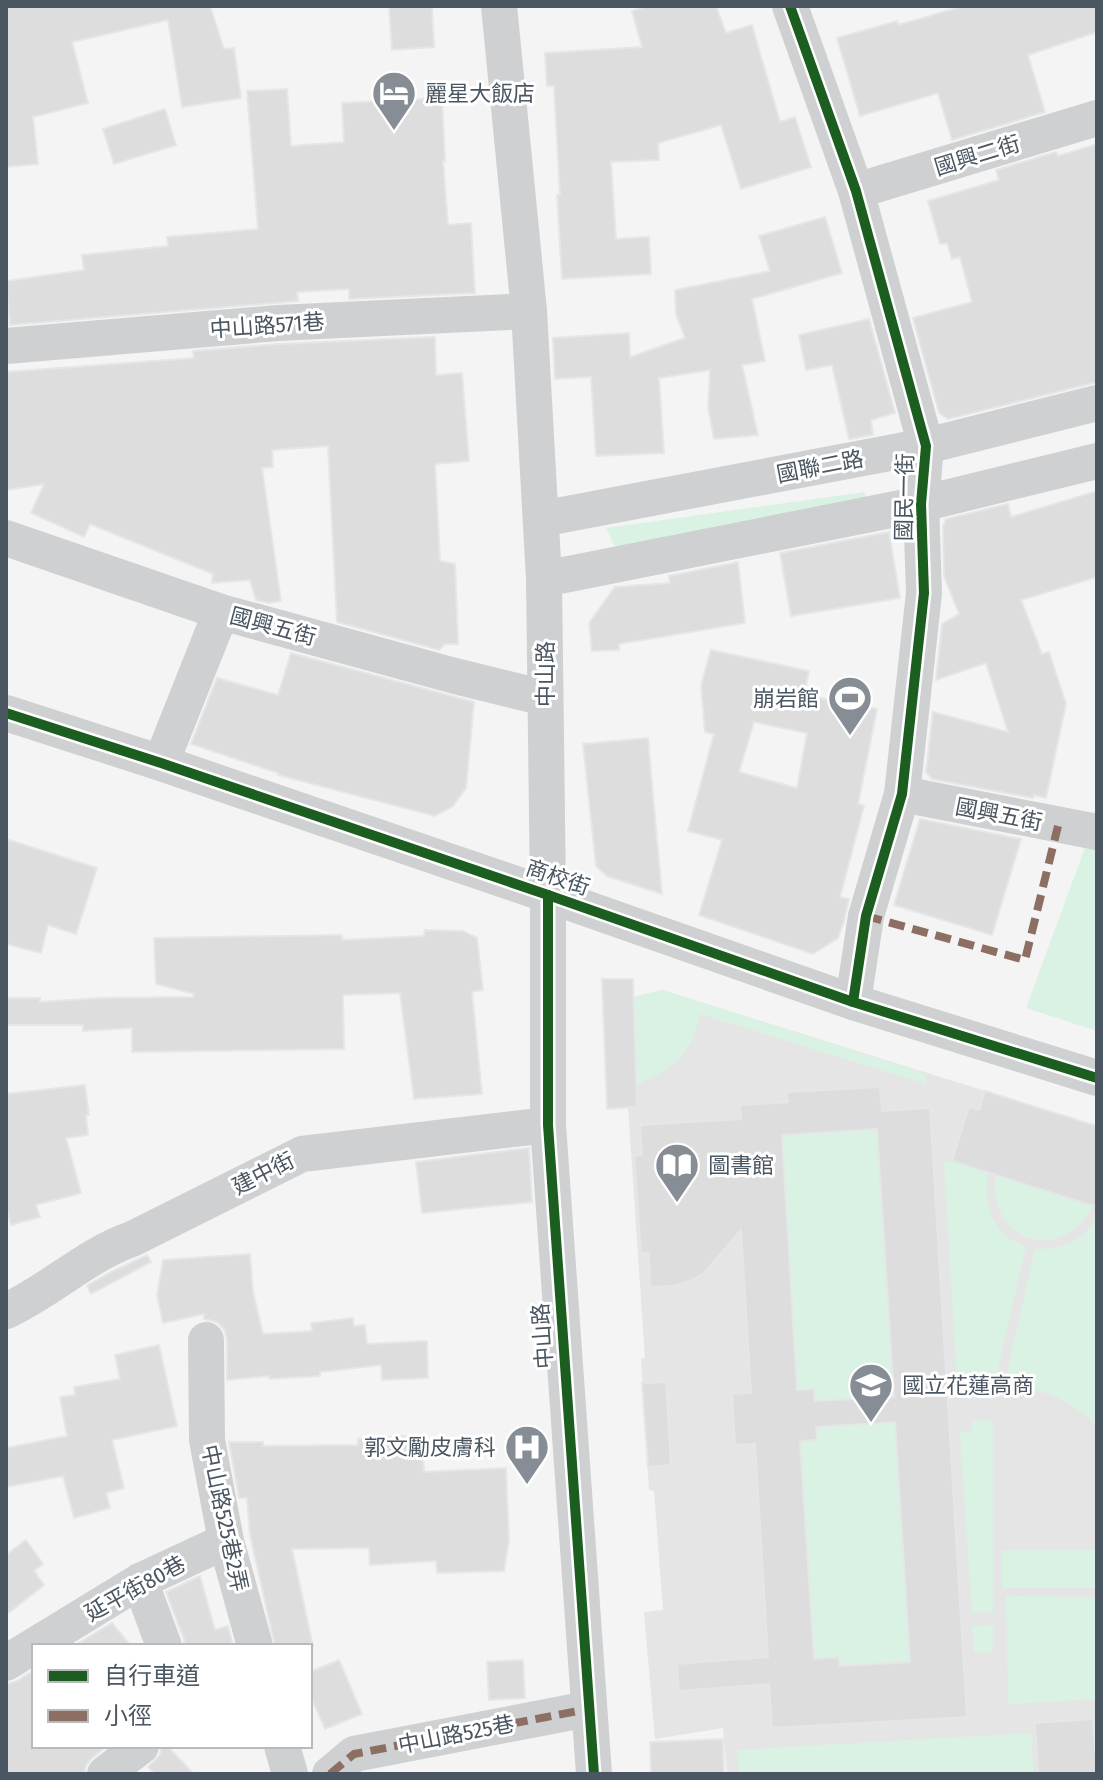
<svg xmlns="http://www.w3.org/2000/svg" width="1103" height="1780" font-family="'Fira Sans Condensed','Noto Sans TC',sans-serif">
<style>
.education{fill:#e6e5e6}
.green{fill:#d9f2e3}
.building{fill:#ddddde;stroke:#e5e6e7;stroke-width:2;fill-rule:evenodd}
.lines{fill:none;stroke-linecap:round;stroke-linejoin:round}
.minor{stroke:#ced0d2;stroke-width:36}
.quiet{stroke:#8d6e63;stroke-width:8;stroke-dasharray:16 8;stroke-linecap:butt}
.cycleway-casing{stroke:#fff;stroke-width:15}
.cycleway{stroke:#1b5e20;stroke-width:10}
.labels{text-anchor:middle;stroke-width:6;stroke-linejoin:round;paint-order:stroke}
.poi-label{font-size:22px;fill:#4a5661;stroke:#fff;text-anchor:start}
.street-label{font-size:22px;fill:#4a5661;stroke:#fff}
</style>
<rect width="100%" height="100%" fill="#f4f4f4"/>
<path class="education" d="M662,990L1097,1126V1774H727L723,1728L655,1739L644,1612L663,1610L654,1491L649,1490L641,1359L645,1358L628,1107L637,1106L633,997Z"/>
<g class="green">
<path d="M864,492L873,510L615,547L606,528Z"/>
<path d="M1086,845L1097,848V1031L1026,1008Z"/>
<path d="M662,990L925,1073L926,1084L700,1014C698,1020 697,1027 695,1033C685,1060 662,1075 637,1084L633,997Z"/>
<path d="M877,1129L894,1397L815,1401L797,1390L782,1135Z"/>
<path d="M952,1161L988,1173C983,1204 992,1236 1026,1246L994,1386L970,1388L969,1381H957L944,1162Z"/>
<path d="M996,1175L1092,1206C1064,1266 985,1241 996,1175Z"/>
<path d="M1097,1216V1426C1068,1398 1043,1388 1004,1386L1035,1249C1062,1249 1084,1242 1097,1216Z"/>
<path d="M993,1420V1612L972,1613L960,1432L972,1431V1421Z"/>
<path d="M895,1422L910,1662L840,1666L839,1657L814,1659L800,1441L817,1440L816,1427Z"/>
<rect x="1002" y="1550" width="95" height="38"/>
<path d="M1006,1596L1097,1597V1699L1008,1704Z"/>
<path d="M993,1625V1652L974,1653L972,1626Z"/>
<path d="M1031,1733L1034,1774H739L737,1750Z"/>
</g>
<g class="building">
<path d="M6,6H210L224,49L234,48L241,98L182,107L168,20L72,42L88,103L33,117L38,164L6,167Z"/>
<path d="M389,6H432L434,47L392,50Z"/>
<path d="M647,6H716L726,33L752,25L780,122L795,117L811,167L741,189L721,125L658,143L659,160L611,162L616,239L649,237L651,274L562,279L557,195H560L554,86H547L545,53L642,47L632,11Z"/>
<path d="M964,6H1097V32L1028,55L1045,112L952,140L938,93L860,116L837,38L897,21L898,25Z"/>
<path d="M287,89L291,146L344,142L342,103L442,98L445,161H443L448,225L471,223L475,293L349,299V289L297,292L298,301L10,325L6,281L84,270L82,255L168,246L167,237L258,229L247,91Z"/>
<path d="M165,109L176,145L114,164L103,129Z"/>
<path d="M1097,144V382L948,419L939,413L913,318L972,302L960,257L952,259L947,243L940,244L928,201L999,180L996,170L1056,152L1058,156Z"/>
<path d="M825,217L842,273L752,299L765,361L742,365L758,435L714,439L708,408L710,370L659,378L664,453L596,456L591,377L555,379L553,338L629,333L630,357L685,338L676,314L675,290L770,271L759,236Z"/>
<path d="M869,319L895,413L871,420L873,435L849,439L832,365L806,370L799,335Z"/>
<path d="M435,337L436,375L462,373L469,461L435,464L440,561L455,564L458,644H445L439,650L337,622L328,446L272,450L273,467L262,468L281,601L269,603L256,600L250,580L212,583L213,574L90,524L84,537L31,513L44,484L6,490V372L194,358L193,351L279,344Z"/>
<path d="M1097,491V577L1021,600L1042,654L1049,652L1066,704L1046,798L1034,795L1033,798L932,779L926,772L933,712L1008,732L986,663L936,680L942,624L959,614L944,576L943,527L946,519L1008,504L1011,517Z"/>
<path d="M889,532L900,598L791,616L780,553Z"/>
<path d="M738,562L745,623L619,644V650L592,651L589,623L615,587L670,583L669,576Z"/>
<path d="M711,650L809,671L804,695L877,709L858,804L864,806L840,897L849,899L844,921L838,938L813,954L699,915L722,840L688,831L714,734L705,732L701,685ZM754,722L807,733L797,788L739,772Z"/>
<path d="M291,653L474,702L466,788L453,806L435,816L278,775V773L191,744L217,678L278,695Z"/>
<path d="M648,738L655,818L662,894L607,876L596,866L583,744Z"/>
<path d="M920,819L1021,839L992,935L894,905Z"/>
<path d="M6,839L97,868L76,934L48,925L41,953L6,944Z"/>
<path d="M425,930L463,931L477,938L483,990L472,992L482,1094L414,1099L400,993L343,995L344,1049L132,1052V1028L83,1031V1025H6V998H40V1002L100,998L193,997L194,994L156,984L154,938L342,935V940L424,936Z"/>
<path d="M602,979H633L637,1107L607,1109Z"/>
<path d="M85,1085L89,1115H86L88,1135L66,1138L81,1193L36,1205L40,1217L11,1225L6,1205V1094Z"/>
<path d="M880,1087L882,1111L930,1108L967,1717L772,1728L769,1684L679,1691L677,1664L768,1657L755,1444L735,1445L732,1394L751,1393L741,1230L704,1273L690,1281L673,1286L650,1287L649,1253H641L634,1156L642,1155L640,1125L741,1119L740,1105L788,1102L787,1092ZM877,1129L894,1397L815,1401L814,1389L797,1390L782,1135ZM895,1422L910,1662L840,1666L839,1657L814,1659L800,1441L817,1440L816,1427Z"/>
<path d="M985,1091L1097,1126V1207L952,1161L969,1107L979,1110Z"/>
<path d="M529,1148L532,1202L422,1213L416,1162Z"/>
<path d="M250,1254L253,1292L263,1334L312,1331L311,1323L353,1318L354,1326L365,1325L367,1344L427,1341L428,1378L382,1380L381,1365L320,1372V1376L269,1379V1376L227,1380V1339L224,1329L217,1322L204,1319V1314L163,1323L157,1295L163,1260Z"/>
<path d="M147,1255L151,1262L91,1294L87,1286L109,1273Z"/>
<path d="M159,1345L177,1426L112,1440L124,1488L106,1493L110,1508L74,1518L63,1476L6,1487V1448L67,1436L60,1397L75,1395L74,1387L120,1379L115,1355Z"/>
<path d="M666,1382L671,1465L648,1467L642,1383Z"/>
<path d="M422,1435L424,1472L506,1468L509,1541L504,1571L437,1573L436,1561L370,1565L369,1548L292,1549L313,1646H275L250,1535L247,1498H239L229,1442H263V1446L358,1445V1439Z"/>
<path d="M26,1540L43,1564L34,1571L44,1585L6,1615V1555Z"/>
<path d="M200,1576L215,1630L228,1626L233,1646H184V1639L166,1592Z"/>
<path d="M112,1623L131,1646H74Z"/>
<path d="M339,1660L362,1714L325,1729L310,1695V1672Z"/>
<path d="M523,1660L525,1698L489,1700L487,1662Z"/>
<path d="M34,1670V1746H107L92,1758L86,1765L84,1774H6V1684L17,1681Z"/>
<path d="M1093,1719L1097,1774H1038L1035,1723Z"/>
<path d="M723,1739L724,1774H651L650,1742Z"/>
<path d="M162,1746H167L194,1774H155L148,1767L160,1755Z"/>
</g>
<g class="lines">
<g class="minor">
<path d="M499,6L529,311L544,579L548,895V1125L594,1774"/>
<path d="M790,6L856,191L926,446L921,504L924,593L902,794L866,916L853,1002"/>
<path d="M856,191L1097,118"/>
<path d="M6,346L278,323L529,311"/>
<path d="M541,519L926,446L1097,403"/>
<path d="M6,538L221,612L455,676L545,698"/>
<path d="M544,579L921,504L1097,461"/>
<path d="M6,713L161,763L548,895L853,1002L1097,1078"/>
<path d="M161,763L221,612"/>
<path d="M902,794L1097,832"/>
<path d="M6,1311C50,1291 86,1255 132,1239L302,1154L548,1125"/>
<path d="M206,1340L207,1440L226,1541L255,1646"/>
<path d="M140,1581L164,1646"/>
<path d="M6,1663L140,1581L226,1541"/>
<path d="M282,1746L290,1774"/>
<path d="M105,1774L141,1746"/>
<path d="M330,1774L354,1754L588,1709"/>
</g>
<g class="quiet">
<path d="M866,916L1025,960L1058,826"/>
<path d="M330,1774L354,1754L588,1709"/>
</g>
<g class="cycleway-casing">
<g id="cycleway">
<path d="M790,6L856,191L926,446L921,504L924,593L902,794L866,916L853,1002"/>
<path d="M6,713L161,763L548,895L853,1002L1097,1078"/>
<path d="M548,895V1125L594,1774"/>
</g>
</g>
<use href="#cycleway" class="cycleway"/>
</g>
<defs>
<g id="hotel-pin" transform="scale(2.3)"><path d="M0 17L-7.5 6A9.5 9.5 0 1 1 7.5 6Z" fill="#868d94" stroke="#fff"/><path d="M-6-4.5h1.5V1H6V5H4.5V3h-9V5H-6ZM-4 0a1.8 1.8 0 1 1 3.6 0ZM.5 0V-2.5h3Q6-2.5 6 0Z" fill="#fff"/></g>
<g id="stadium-pin" transform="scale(2.3)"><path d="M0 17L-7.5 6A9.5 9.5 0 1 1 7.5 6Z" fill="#868d94" stroke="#fff"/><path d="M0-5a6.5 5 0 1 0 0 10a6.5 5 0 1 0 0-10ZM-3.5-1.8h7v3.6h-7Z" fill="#fff"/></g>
<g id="library-pin" transform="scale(2.3)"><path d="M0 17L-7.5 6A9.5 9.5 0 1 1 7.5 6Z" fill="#868d94" stroke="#fff"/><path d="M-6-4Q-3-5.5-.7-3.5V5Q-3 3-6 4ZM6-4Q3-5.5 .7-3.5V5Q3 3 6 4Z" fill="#fff"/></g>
<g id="school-pin" transform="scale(2.3)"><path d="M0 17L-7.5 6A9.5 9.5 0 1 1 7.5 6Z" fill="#868d94" stroke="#fff"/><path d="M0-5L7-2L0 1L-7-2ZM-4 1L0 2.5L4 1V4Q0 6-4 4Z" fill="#fff"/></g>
<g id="hospital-pin" transform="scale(2.3)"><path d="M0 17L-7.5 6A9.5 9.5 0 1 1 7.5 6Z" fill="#868d94" stroke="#fff"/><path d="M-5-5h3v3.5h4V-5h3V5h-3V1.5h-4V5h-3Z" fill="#fff"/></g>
</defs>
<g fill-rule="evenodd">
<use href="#hotel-pin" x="394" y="93"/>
<use href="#stadium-pin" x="850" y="698"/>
<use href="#library-pin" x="677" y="1165"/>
<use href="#school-pin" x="871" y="1385"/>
<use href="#hospital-pin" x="527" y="1447"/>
</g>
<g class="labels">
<g class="poi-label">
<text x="425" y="101">麗星大飯店</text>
<text x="819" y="706" text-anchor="end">崩岩館</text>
<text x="708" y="1173">圖書館</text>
<text x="902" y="1393">國立花蓮高商</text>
<text x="496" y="1455" text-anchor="end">郭文勵皮膚科</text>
</g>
<g class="street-label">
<text transform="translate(977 155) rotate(-17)" y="8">國興二街</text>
<text transform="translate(267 325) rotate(-4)" y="8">中山路571巷</text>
<text transform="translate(820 466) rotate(-11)" y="8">國聯二路</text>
<text transform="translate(904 497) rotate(-89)" y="8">國民一街</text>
<text transform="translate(273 626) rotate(15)" y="8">國興五街</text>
<text transform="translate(545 674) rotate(-90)" y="8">中山路</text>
<text transform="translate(999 814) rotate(11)" y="8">國興五街</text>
<text transform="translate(558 877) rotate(19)" y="8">商校街</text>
<text transform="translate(263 1173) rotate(-27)" y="8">建中街</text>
<text transform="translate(542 1336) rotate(-94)" y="8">中山路</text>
<text transform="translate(225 1518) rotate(78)" y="8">中山路525巷2弄</text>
<text transform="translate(135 1588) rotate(-29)" y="8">延平街80巷</text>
<text transform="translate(456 1734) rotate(-11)" y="8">中山路525巷</text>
</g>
</g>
<rect width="1103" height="1780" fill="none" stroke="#4a5661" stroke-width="16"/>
<rect x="32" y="1644" width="280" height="104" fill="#ffffff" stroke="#b7bbc0" stroke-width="2"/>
<rect x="48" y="1670" width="40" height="12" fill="#1b5e20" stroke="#b7bbc0" stroke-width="2"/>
<text x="104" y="1684" font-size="24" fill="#4a5661">自行車道</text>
<rect x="48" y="1710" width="40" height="12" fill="#8d6e63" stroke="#b7bbc0" stroke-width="2"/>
<text x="104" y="1724" font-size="24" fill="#4a5661">小徑</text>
</svg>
